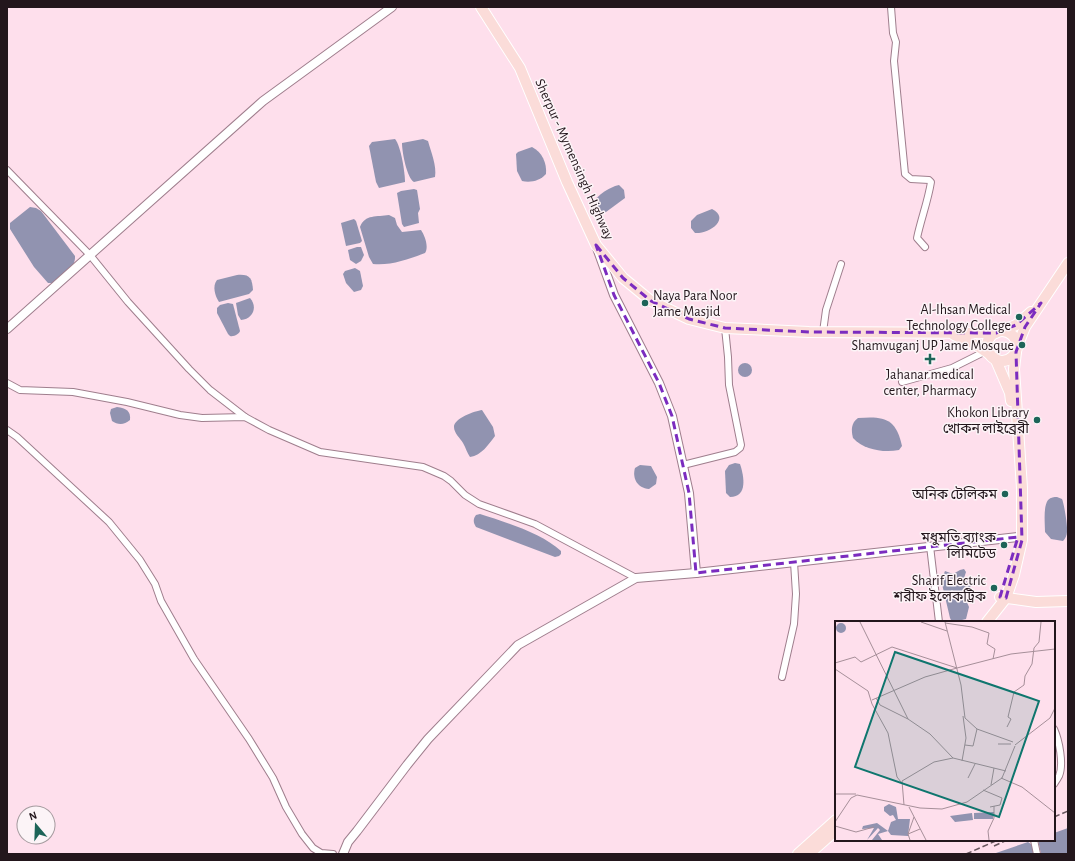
<svg xmlns="http://www.w3.org/2000/svg" width="1075" height="861" font-family="'Alegreya Sans','Noto Sans Bengali',sans-serif">
<style>
.water{fill:#9193b0}
.lines{fill:none;stroke-linecap:round;stroke-linejoin:round}
.minor-casing{stroke:#9f7e8d;stroke-width:8}
.tertiary-casing{stroke:#9f7e8d;stroke-width:10}
.primary-casing{stroke:#fff;stroke-width:12}
.minor{stroke:#fff;stroke-width:6}
.tertiary{stroke:#fff;stroke-width:8}
.primary{stroke:#fbdcd9;stroke-width:10}
.rail{stroke:#65535b;stroke-width:1.5;stroke-dasharray:6 3;stroke-linecap:butt}
.marked{fill:none;stroke:#7b2cbf;stroke-width:3;stroke-dasharray:8 5;stroke-linejoin:round}
.poi-dot{fill:#1d6458;stroke:#fcf4f7;stroke-width:1.5}
.labels{text-anchor:middle;stroke-width:3;stroke-linejoin:round;paint-order:stroke}
.street-label{font-size:14px;fill:#23161c;stroke:#fcf4f7}
.poi-label{font-size:14px;fill:#23161c;stroke:#fcf4f7;text-anchor:end}
.inset-road{fill:none;stroke:#a68f99;stroke-width:1}
.view{fill:#0f766e;fill-opacity:0.15;stroke:#0f766e;stroke-width:2}
.inset-edge{fill:none;stroke:#23161c;stroke-width:2}
</style>
<rect width="100%" height="100%" fill="#fedfec"/>
<g class="water">
<path d="M395,139C401,146 405,173 405,182L379,188L376,182L369,146L372,142Z"/>
<path d="M423,139L428,141C431,152 437,166 435,177L414,182C407,178 402,152 402,143Z"/>
<path d="M532,147C542,152 547,163 546,174C540,181 530,183 522,181L517,171L516,154L518,152Z"/>
<path d="M619,185L624,190L625,198L606,212L602,214H595L592,212L591,207C594,197 609,187 619,185Z"/>
<path d="M414,189L417,190L420,209L418,213L419,223L404,227L402,224L397,193L401,191Z"/>
<path d="M30,207L36,208L41,211L75,256C76,268 62,276 54,283H48L34,267L10,229V223Z"/>
<path d="M712,209C731,219 709,234 695,233L691,228V221L697,215Z"/>
<path d="M389,215L395,218L397,225L402,232L421,230C425,236 429,247 425,253C409,259 390,266 373,264L369,257L360,227C365,214 377,217 389,215Z"/>
<path d="M354,219L356,221L362,241L360,243L346,246L341,223Z"/>
<path d="M357,247H361L364,255L361,261L356,264L350,260L348,250Z"/>
<path d="M355,268L360,271L363,286L361,290L354,292L346,283L343,274L345,271Z"/>
<path d="M237,275C250,274 252,278 253,290L249,294L219,302C215,296 212,286 217,280Z"/>
<path d="M250,298C258,307 253,319 241,320L238,315L236,303Z"/>
<path d="M228,303L233,304L240,331C239,334 234,337 230,336L228,334L217,313V308L220,305Z"/>
<circle cx="745" cy="370" r="7"/>
<path d="M117,407C126,408 131,411 130,420C124,425 118,425 112,421L110,413L111,409Z"/>
<path d="M482,410L493,427L495,436C488,445 482,455 470,457C467,453 466,448 463,443C460,438 454,433 454,427C454,418 475,411 482,410Z"/>
<path d="M858,418C884,416 896,418 902,446L899,450C884,453 864,450 853,438C851,430 851,423 858,418Z"/>
<path d="M735,463L740,464C744,476 748,497 730,497L726,493L725,471L729,465Z"/>
<path d="M640,465L651,466L657,477L656,484L649,489C637,488 632,478 635,468Z"/>
<path d="M1057,497L1062,499C1064,503 1068,528 1067,532C1067,535 1065,539 1063,541L1051,539L1045,532C1045,523 1043,507 1048,500C1051,497 1054,497 1057,497Z"/>
<path d="M480,514C505,522 542,533 561,551V554L559,556L555,557L476,527C473,522 473,519 476,515Z"/>
<path d="M964,569L966,572L964,578L967,582L971,584L970,588L964,595L969,607L966,619L958,621L951,620L950,618L942,584L943,576L945,571L953,574L960,570Z"/>
<path d="M1068,828V854H1041L1038,840H1054V833Z"/>
<path d="M1028,842L1031,844L1035,854H993Z"/>
</g>
<g class="lines">
<g class="minor-casing">
<g id="minor">
<path d="M891,7L893,33L896,42L894,61L905,174L911,179L929,180L931,182C928,201 921,219 917,238L925,247"/>
<path d="M7,170L90,255L128,302L189,369L210,390L245,417"/>
<path d="M823,332L826,310L841,264"/>
<path d="M902,382L952,368L986,351"/>
<path d="M7,383L20,390L73,392L127,402L180,415L202,418L245,417L269,430L320,452L423,467L444,476L451,481L465,495L479,504L535,524L636,578"/>
<path d="M7,430L17,437L109,522L140,560L155,584L161,601L194,659L249,739L273,778L286,807L302,834L313,848L321,853L333,854"/>
<path d="M683,465L735,452L740,448L741,445L729,385L728,357L725,328"/>
<path d="M930,546L939,622"/>
<path d="M782,677L794,624L796,594L794,562"/>
<path d="M1054,729C1059,740 1064,764 1059,776C1058,778 1056,781 1054,784"/>
<path d="M1034,840L1037,854"/>
</g>
</g>
<g class="tertiary-casing">
<g id="tertiary">
<path d="M597,248L614,295L659,383L672,416L689,493L696,573"/>
<path d="M7,329L263,101L392,7"/>
<path d="M343,854L348,842L357,831L407,765L428,739L518,645L636,578L696,573L1018,537"/>
</g>
</g>
<g class="primary-casing">
<g id="primary">
<path d="M481,7L520,68L567,182L596,245L623,278L651,301L689,319L725,328L809,332L996,333"/>
<path d="M1001,331L1016,325L1031,312"/>
<circle cx="1002" cy="346" r="15"/>
<path d="M954,335L976,345L991,355"/>
<path d="M1017,347L1025,327L1068,263"/>
<path d="M995,358L1010,393L1011,401"/>
<path d="M1000,597L1036,602L1068,601"/>
<path d="M987,622L1006,598L1014,575L1022,540V488L1014,369L1016,352"/>
<path d="M798,854L836,820"/>
<path d="M809,854L836,830"/>
</g>
</g>
<use href="#minor" class="minor"/>
<use href="#tertiary" class="tertiary"/>
<use href="#primary" class="primary"/>
<g class="rail">
<path d="M1054,817L1068,811"/>
<path d="M994,846L1007,840"/>
<path d="M966,854L998,840"/>
</g>
</g>
<path class="marked" d="M596,245L623,278L651,301L689,319L725,328L809,332L996,333L1016,325L1041,303L1025,327L1016,352L1022,540L1006,598L1000,597L1018,537L696,573L689,493L672,416L659,383L614,295Z"/>
<g class="poi-dot">
<circle cx="645" cy="303" r="4"/>
<circle cx="1019" cy="317" r="4"/>
<circle cx="1022" cy="345" r="4"/>
<path d="M928 353h4v4h4v4h-4v4h-4v-4h-4v-4h4z"/>
<circle cx="1037" cy="420" r="4"/>
<circle cx="1005" cy="494" r="4"/>
<circle cx="1004" cy="545" r="4"/>
<circle cx="994" cy="588" r="4"/>
</g>
<g class="labels">
<g class="street-label">
<text transform="translate(575 159) rotate(66)" y="5">Sherpur - Mymensingh Highway</text>
</g>
<g class="poi-label">
<text x="653" y="300" text-anchor="start">Naya Para Noor<tspan x="653" dy="16">Jame Masjid</tspan></text>
<text x="1011" y="314">Al-Ihsan Medical<tspan x="1011" dy="16">Technology College</tspan></text>
<text x="1014" y="350">Shamvuganj UP Jame Mosque</text>
<text x="930" y="379" text-anchor="middle">Jahanar medical<tspan x="930" dy="16">center, Pharmacy</tspan></text>
<text x="1029" y="417">Khokon Library<tspan x="1029" dy="16">খোকন লাইব্রেরী</tspan></text>
<text x="997" y="499">অনিক টেলিকম</text>
<text x="996" y="542">মধুমতি ব্যাংক<tspan x="996" dy="16">লিমিটেড</tspan></text>
<text x="986" y="585">Sharif Electric<tspan x="986" dy="16">শরীফ ইলেকট্রিক</tspan></text>
</g>
</g>
<g transform="translate(835 621)">
<rect width="220" height="220" fill="#fedfec"/>
<path d="M1 7a5 5 0 1 1 10 0a5 5 0 1 1-10 0ZM54,183L61,186L63,198H75L73,215L56,214L53,210L43,213L47,219H37L45,209L43,207L32,219L39,207L27,208L28,205L42,202L53,210L56,201L61,199L58,194L55,195L49,190V186ZM159,191L158,198H139V192ZM137,192L138,199L120,201L115,195Z" fill="#9193b0"/>
<path class="inset-road" d="M25,1L73,98M86,1L112,10M110,1L126,64L130,97L142,108L178,121M110,2L137,6L154,12L152,23L160,28L158,38M0,42L20,36L26,41L57,26L122,47M0,48L33,70L37,83L53,112L62,156L66,161M41,77L45,84L73,98L95,113L118,137M37,79L90,56L122,47L176,33L220,28M172,106L176,98L173,96L179,71L189,64L190,55L197,43L199,27L204,21L206,1M163,123H176M130,124L138,125L142,108M180,124L215,97L220,87M127,140L131,117L128,95M133,157L140,143M166,157L187,166L220,192M156,164L159,147M148,169L167,177L165,184L155,186M0,173H21M69,184L67,160L99,141L118,137L171,150M74,186L91,219M0,201L16,177L22,174L85,187L107,188L132,181L167,157L180,125M0,205L21,211L39,206M73,213L85,208M75,219L73,213L79,196M154,219L153,210L159,197V185"/>
<path class="view" d="M60,31L204,80L164,196L20,146Z"/>
<rect width="220" height="220" class="inset-edge"/>
</g>
<rect width="1075" height="861" fill="none" stroke="#23161c" stroke-width="16"/>
<g transform="translate(36 825) rotate(341)"><circle r="19" fill="#fcf4f7" stroke="#a59b9f"/>
<path d="M0-3L7 15L0 10L-7 15Z" fill="#1d6458"/>
<text y="-6" font-size="11" font-weight="bold" text-anchor="middle" fill="#23161c">N</text>
</g>
</svg>
